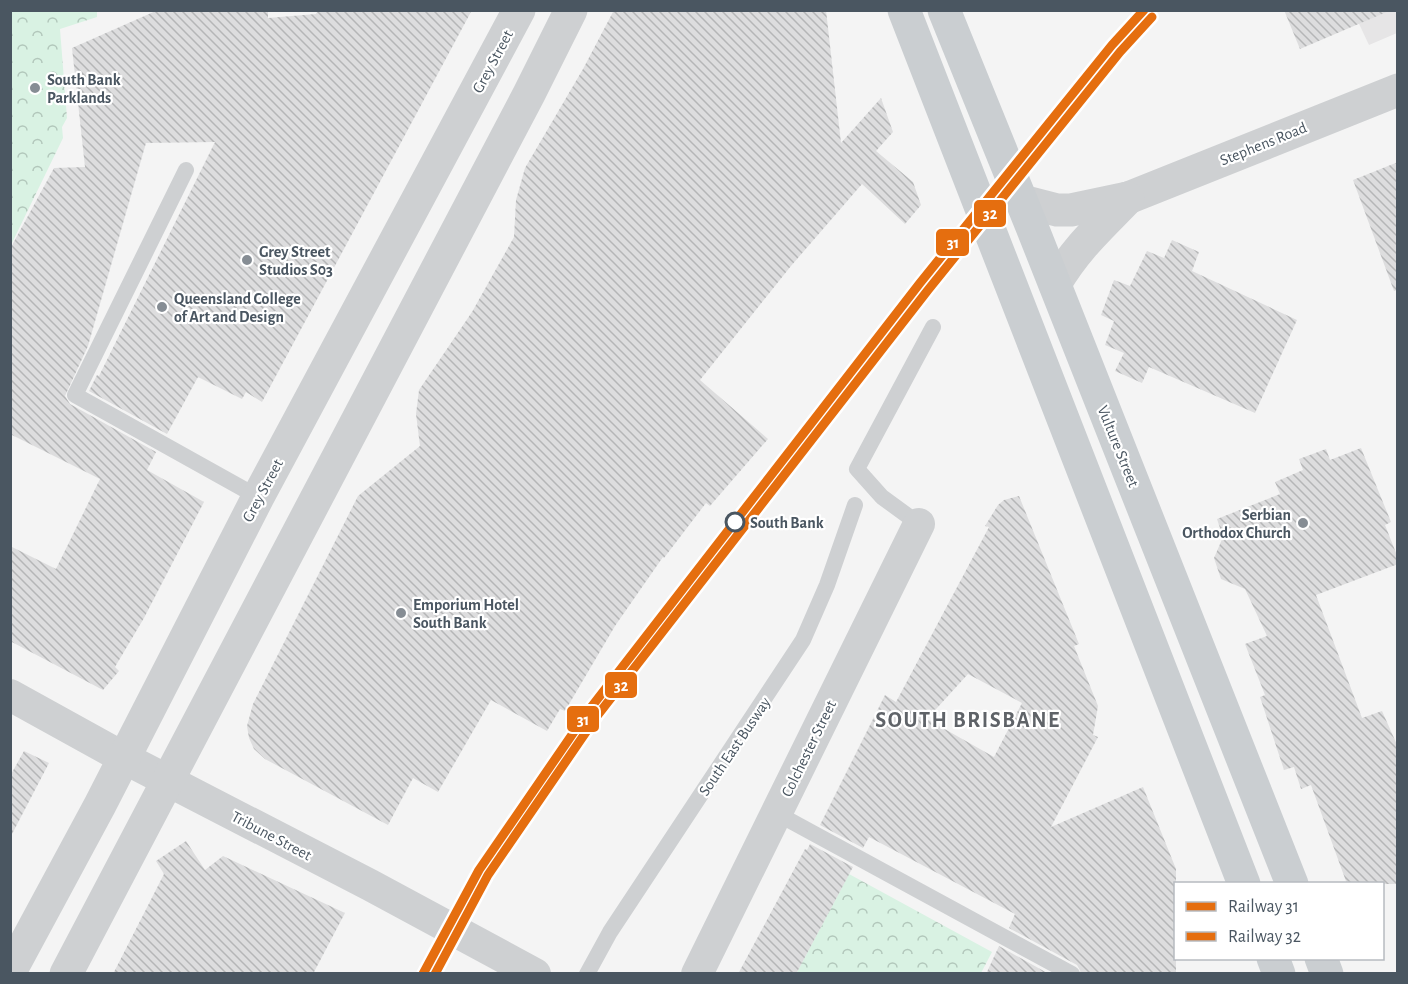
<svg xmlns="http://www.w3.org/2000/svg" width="1408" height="984" font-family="'Alegreya Sans',sans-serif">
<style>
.education{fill:#e6e5e6}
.forest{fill:url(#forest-crowns)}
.building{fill:url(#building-back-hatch);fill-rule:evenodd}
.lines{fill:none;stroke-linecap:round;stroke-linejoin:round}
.service{stroke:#ced0d2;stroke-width:16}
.minor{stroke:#ced0d2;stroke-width:32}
.tertiary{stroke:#ced0d2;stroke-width:33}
.primary{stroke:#caced1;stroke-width:33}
.rail-1-casing{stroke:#fff;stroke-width:14}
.rail-2-casing{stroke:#fff;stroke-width:14}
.rail-1{stroke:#e56e0f;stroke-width:9}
.rail-2{stroke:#e56e0f;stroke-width:9}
.poi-dot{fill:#868d94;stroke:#fff;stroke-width:2}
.stop-dot{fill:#fff;stroke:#4a5661;stroke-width:3}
.labels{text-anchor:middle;stroke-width:4.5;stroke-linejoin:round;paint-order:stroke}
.street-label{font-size:16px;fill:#4a5661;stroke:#fff}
.poi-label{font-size:16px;font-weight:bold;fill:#4a5661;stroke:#fff;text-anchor:start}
.stop-label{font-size:16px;font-weight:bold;fill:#4a5661;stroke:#fff;text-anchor:start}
.district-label{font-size:22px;font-weight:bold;letter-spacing:1.5px;fill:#5f6368;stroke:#fff}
.line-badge{stroke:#fff;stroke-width:2}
.badge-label{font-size:16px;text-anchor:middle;font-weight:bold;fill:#fff}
</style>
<defs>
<pattern id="forest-crowns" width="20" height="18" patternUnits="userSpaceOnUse" patternTransform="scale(1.5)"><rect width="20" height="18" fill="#d9f2e3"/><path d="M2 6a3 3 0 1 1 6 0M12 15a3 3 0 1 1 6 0" fill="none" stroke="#b2c7bb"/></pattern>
<pattern id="building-back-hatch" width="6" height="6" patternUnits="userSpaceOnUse" patternTransform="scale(1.5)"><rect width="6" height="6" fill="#ddddde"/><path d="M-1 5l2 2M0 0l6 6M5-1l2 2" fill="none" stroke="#b5b6b7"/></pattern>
</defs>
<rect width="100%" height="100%" fill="#f4f4f4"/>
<path class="education" d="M1353,11H1397V33L1369,45Z"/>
<g class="forest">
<path d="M11,10L97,11V17L60,29L67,118L62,127L63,138L11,245Z"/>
<path d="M849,874L992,952L981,973L796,974Z"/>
</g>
<g class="building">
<path d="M158,10H268V18L316,14L318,10H472L262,402L246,392L242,399L198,377L167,434L89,391L97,375L99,376L215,142L146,143L88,346L65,396L70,404L156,452L147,470L204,502L144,618L115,667L119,671L103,690L10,641V546L56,569L100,479L10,434V249L54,168L85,167L72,48Z"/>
<path d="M614,10H826L841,143L881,98L893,132L876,151L913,182L921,205L905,224L862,184L791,266L700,380L768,439L710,506L706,503L664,558L663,557L615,626L565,711L560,709L547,731L491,700L438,792L413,778L388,825L265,759L254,749L249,738L247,726L253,704L358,496L420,446L416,414L419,390L472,312L514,237L516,200L525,168L583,69Z"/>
<path d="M1284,10H1389V11L1300,49Z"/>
<path d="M1398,162V290L1394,291L1353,180Z"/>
<path d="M1172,240L1199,252L1192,271L1297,320L1255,413L1149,367L1142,383L1115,371L1124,353L1105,345L1114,321L1101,315L1114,280L1130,286L1147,251L1164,258Z"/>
<path d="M1361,448L1391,522L1385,525L1398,558V564L1316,595L1362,718L1382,711L1398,747V884H1347L1311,785L1301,789L1294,767L1284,770L1260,697L1265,695L1245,644L1267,636L1245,589L1221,579L1214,558L1223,537L1217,519L1280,494L1275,482L1303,470L1299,459L1326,449L1330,460Z"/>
<path d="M1019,496L1079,644L1074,646L1098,706L1093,735L1098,737L1051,827L1143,787L1176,869V974H1082L1077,965L1009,928L1015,914L869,837L863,848L820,825L885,695L896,702L989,527L985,526L998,505L1004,500ZM968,674L1022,703L994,757L927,719Z"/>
<path d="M24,751L49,763L10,838V776Z"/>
<path d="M186,841L205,870L223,856L345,913L313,974H113L164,874L156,861Z"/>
<path d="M810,844L853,867L796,974H738L805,849L807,850Z"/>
<path d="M999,946L1049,974H986Z"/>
</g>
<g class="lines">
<g class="service">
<path d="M186,170L75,395L258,497"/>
<path d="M919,524L882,497L857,469L933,327"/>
<path d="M776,813L1072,974"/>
<path d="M587,974L610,932L803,640L827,585L855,505"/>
</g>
<g class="minor">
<path d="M10,695L124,758L370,885L535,974"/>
<path d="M697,974L919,524"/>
</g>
<g class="tertiary">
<path d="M1022,201L1057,210H1071L1128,198L1398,90"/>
<path d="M1055,284C1076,248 1100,227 1128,198"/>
<path d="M10,972L100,805L258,497L519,10"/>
<path d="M66,974L529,94L571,10"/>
</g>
<g class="primary">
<path d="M904,10L1244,884"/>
<path d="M944,10L1032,227L1292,884"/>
<path d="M1273,958L1279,974"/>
<path d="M1321,958L1327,974"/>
</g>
<g class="rail-1-casing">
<path id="rail-1" d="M423,974L479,870L589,710L920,283L1112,45L1144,10"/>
</g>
<g class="rail-2-casing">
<path id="rail-2" d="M435,974L488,875L597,716L928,290L1120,52L1152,17"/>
</g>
<use href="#rail-1" class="rail-1"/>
<use href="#rail-2" class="rail-2"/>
</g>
<g class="poi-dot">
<circle cx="35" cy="88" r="6"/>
<circle cx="247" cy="260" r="6"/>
<circle cx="162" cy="307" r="6"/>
<circle cx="1303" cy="523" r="6"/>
<circle cx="401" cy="613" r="6"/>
</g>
<circle class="stop-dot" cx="735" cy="522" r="9"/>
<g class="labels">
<g class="street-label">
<text transform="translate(492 61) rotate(-62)" y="6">Grey Street</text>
<text transform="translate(1263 143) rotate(-22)" y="6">Stephens Road</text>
<text transform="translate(1119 446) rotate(68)" y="6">Vulture Street</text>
<text transform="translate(262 490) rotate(-62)" y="6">Grey Street</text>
<text transform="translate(734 746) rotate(-56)" y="6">South East Busway</text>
<text transform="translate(808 748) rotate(-64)" y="6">Colchester Street</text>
<text transform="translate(272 835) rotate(28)" y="6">Tribune Street</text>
</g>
<g class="poi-label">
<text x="47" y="85">South Bank<tspan x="47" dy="18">Parklands</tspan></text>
<text x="259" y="257">Grey Street<tspan x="259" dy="18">Studios S03</tspan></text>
<text x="174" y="304">Queensland College<tspan x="174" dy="18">of Art and Design</tspan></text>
<text x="1291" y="520" text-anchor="end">Serbian<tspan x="1291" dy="18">Orthodox Church</tspan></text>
<text x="413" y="610">Emporium Hotel<tspan x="413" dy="18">South Bank</tspan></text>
</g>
<g class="stop-label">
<text x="750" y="528">South Bank</text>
</g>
<g class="district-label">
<text x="968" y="727">SOUTH BRISBANE</text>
</g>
</g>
<g class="line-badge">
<rect x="973" y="199" width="34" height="29" rx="6" fill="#e56e0f"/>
<rect x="935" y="228" width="35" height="29" rx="6" fill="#e56e0f"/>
<rect x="604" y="671" width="34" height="28" rx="6" fill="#e56e0f"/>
<rect x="566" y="705" width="34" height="28" rx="6" fill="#e56e0f"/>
</g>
<g class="badge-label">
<text x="990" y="219">32</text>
<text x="953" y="248">31</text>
<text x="621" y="691">32</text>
<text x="583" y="725">31</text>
</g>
<rect width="1408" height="984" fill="none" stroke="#4a5661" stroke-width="24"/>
<rect x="1174" y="882" width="210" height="78" fill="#ffffff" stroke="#b7bbc0" stroke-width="1.5"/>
<rect x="1186" y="902" width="30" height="9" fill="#e56e0f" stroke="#b7bbc0" stroke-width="1.5"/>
<text x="1228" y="912" font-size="18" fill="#4a5661">Railway 31</text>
<rect x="1186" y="932" width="30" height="9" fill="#e56e0f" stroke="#b7bbc0" stroke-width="1.5"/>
<text x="1228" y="942" font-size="18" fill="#4a5661">Railway 32</text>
</svg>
